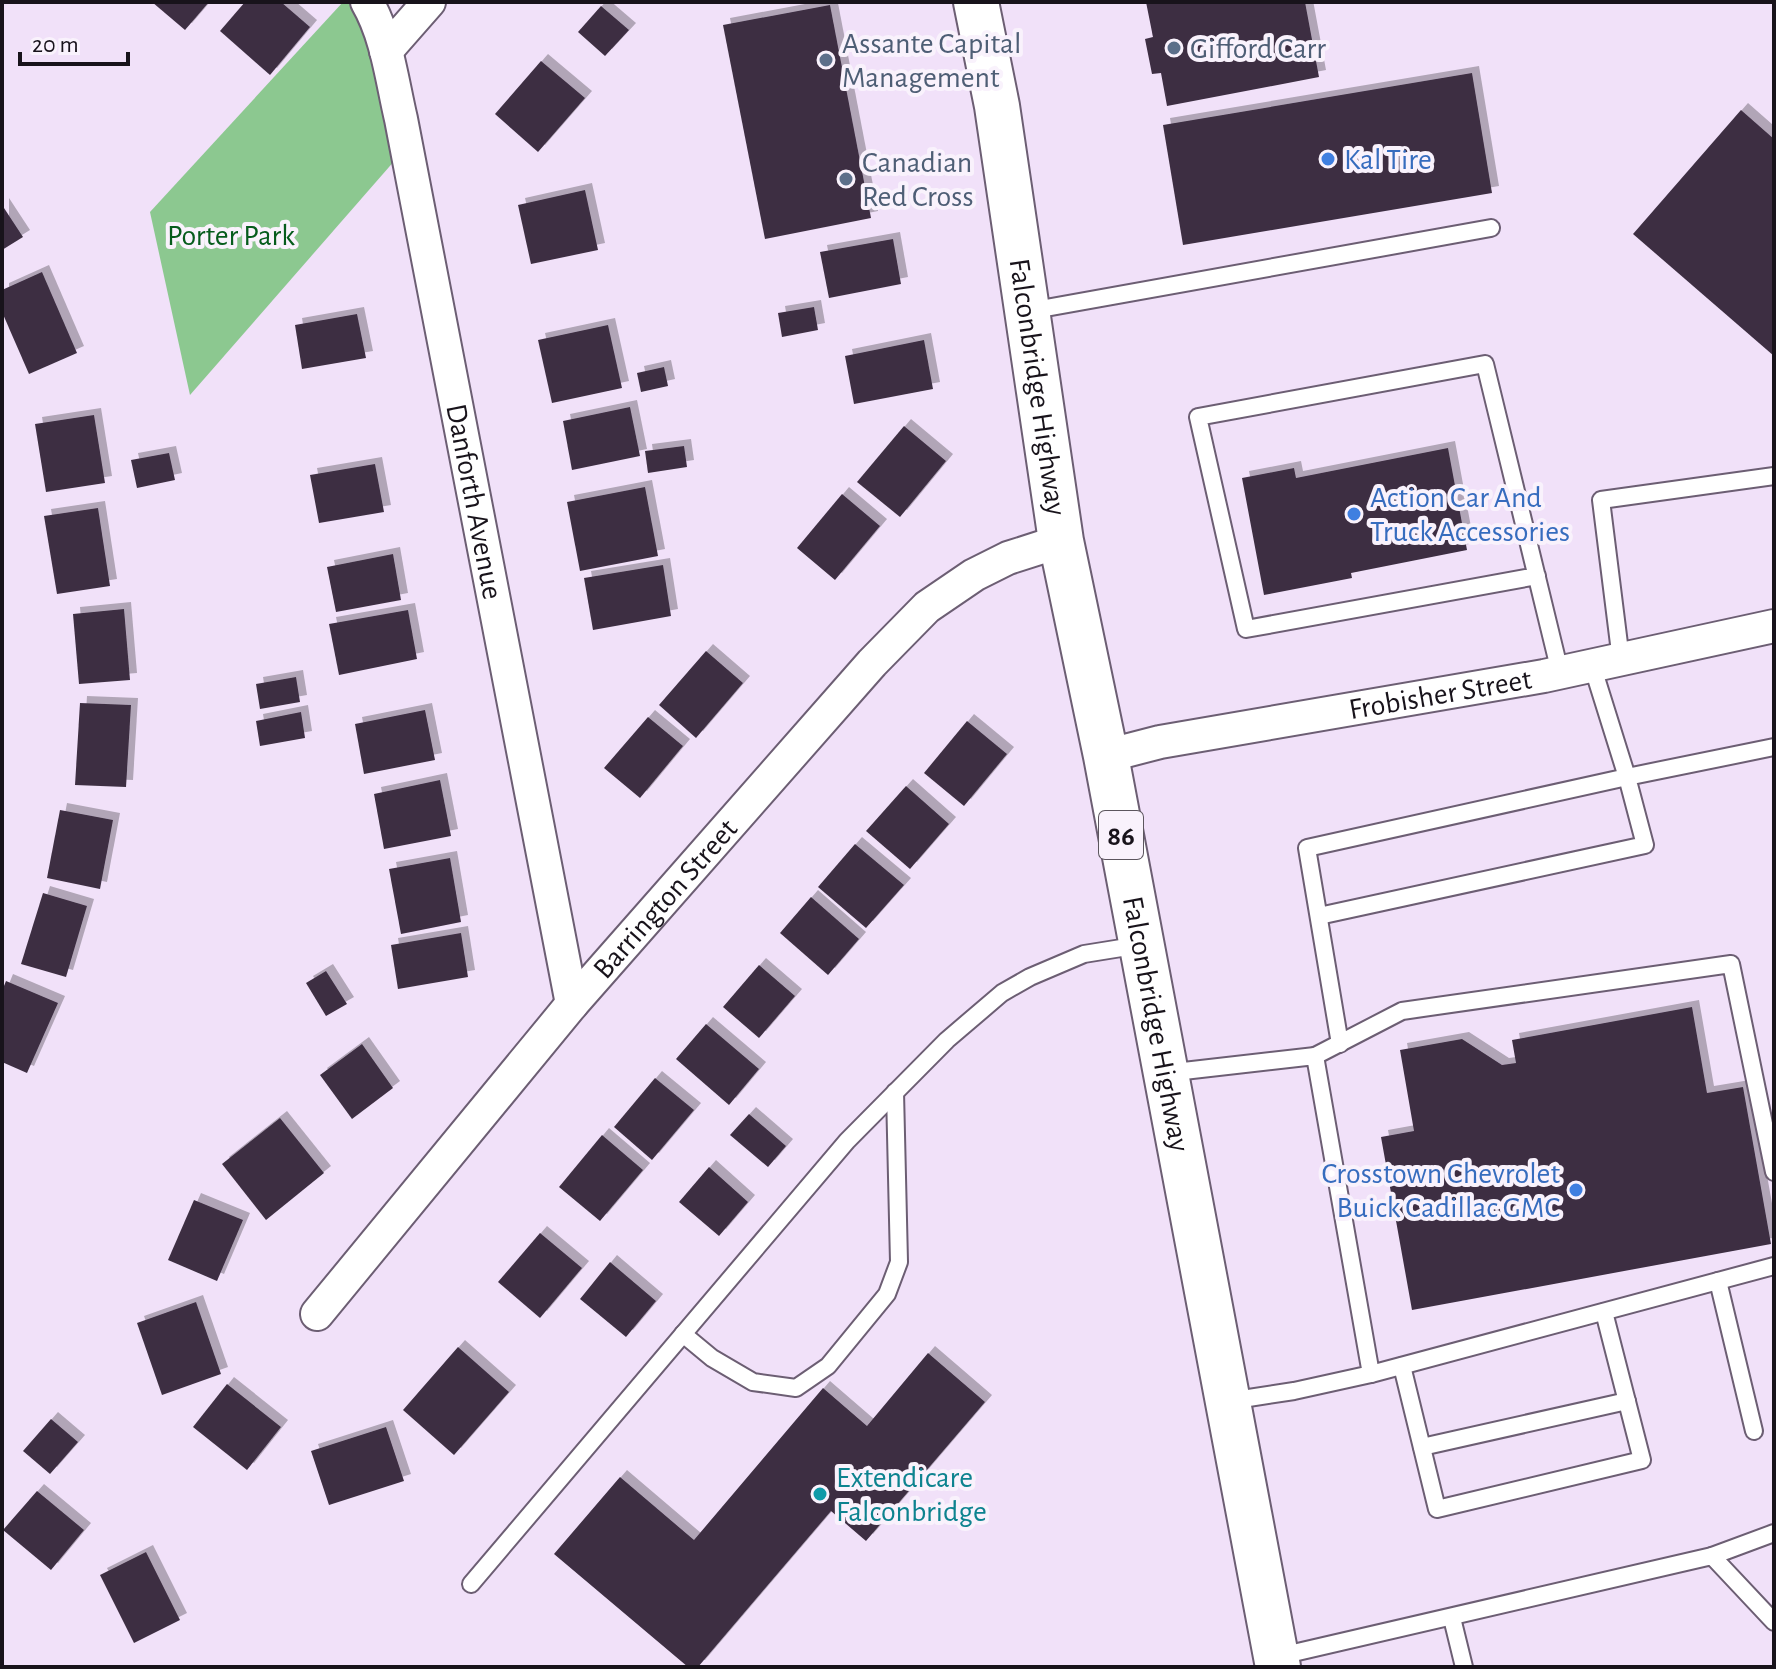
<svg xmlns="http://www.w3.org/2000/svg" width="1776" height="1669" font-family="'Alegreya Sans',sans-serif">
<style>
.green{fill:#8cc890}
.building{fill:#3d2f42;filter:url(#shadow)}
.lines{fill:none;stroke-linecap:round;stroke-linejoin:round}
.lane-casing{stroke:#6c5e73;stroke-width:20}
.street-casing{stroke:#6c5e73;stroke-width:36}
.primary-casing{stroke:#6c5e73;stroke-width:48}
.lane{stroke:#fff;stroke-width:16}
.street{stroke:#fff;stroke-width:32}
.primary{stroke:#fff;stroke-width:44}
.service-dot{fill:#5c6f8a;stroke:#f9f2fc;stroke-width:3}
.shop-dot{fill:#3f7fe0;stroke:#f9f2fc;stroke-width:3}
.culture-dot{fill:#0f9aa8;stroke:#f9f2fc;stroke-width:3}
.labels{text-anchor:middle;stroke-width:8;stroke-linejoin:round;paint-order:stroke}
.shield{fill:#f9f2fc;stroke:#5c565e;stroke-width:2}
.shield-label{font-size:28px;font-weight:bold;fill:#18131b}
.service-label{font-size:30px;fill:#4e5e75;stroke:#f9f2fc;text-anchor:start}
.shop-label{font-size:30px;fill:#366cbe;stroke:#f9f2fc;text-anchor:start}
.park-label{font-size:30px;fill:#065c1c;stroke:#f9f2fc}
.street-label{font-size:30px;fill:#18131b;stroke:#f9f2fc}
.culture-label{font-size:30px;fill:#0d838f;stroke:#f9f2fc;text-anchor:start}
</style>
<defs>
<filter id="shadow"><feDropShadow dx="7" dy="-7" stdDeviation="0" flood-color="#0004"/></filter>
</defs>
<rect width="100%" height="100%" fill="#f1e1f9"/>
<path class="green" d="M343,2H362L403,151L190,395L150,212Z"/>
<g class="building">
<path d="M152,2H209L185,30Z"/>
<path d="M245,2H281L310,27L270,75L220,31Z"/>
<path d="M1146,2H1305L1319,77L1167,106L1161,73L1152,74L1145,39L1153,37Z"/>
<path d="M830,5L871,218L765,239L723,25Z"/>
<path d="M601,6L629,30L605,56L578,32Z"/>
<path d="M541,61L585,98L538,152L495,114Z"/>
<path d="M1472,73L1492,193L1183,245L1163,125Z"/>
<path d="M1741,110L1774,139V356L1633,234Z"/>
<path d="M585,190L598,250L531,264L518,205Z"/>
<path d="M2,205L23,237L2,250Z"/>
<path d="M893,239L901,284L829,298L820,252Z"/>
<path d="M42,272L77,353L29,374L2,312V290Z"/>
<path d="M814,307L818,330L782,337L778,313Z"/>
<path d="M357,314L366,358L302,369L295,325Z"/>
<path d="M608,325L622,388L552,403L538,340Z"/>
<path d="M924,340L933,389L854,404L845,356Z"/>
<path d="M664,367L668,386L641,392L637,373Z"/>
<path d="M630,407L640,456L572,470L563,421Z"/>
<path d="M94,415L105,483L46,492L35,424Z"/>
<path d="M904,426L946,461L900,517L857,482Z"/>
<path d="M684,446L687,467L648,473L645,451Z"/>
<path d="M1448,448L1467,550L1351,573L1352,578L1264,595L1242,478L1294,468L1296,478Z"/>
<path d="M169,453L175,480L137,488L131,460Z"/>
<path d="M375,464L384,512L319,523L310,475Z"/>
<path d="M645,487L658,556L580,571L567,502Z"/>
<path d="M842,494L880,526L835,580L797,548Z"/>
<path d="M98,508L110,586L57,594L44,516Z"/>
<path d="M393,554L401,600L336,612L327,567Z"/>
<path d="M663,565L671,616L593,630L584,578Z"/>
<path d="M124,609L130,680L79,684L73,614Z"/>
<path d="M408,610L417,659L339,675L329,624Z"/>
<path d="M706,651L743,683L696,738L659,705Z"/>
<path d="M296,677L300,702L260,709L256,684Z"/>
<path d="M80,703L131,705L126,787L75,785Z"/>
<path d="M425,710L435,760L364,774L355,724Z"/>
<path d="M301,712L305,738L260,746L256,721Z"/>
<path d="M648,717L683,746L640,798L604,768Z"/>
<path d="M967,721L1007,754L964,806L924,773Z"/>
<path d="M440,780L451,836L384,849L374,794Z"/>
<path d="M906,786L949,824L910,869L866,831Z"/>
<path d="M60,810L113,820L100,889L47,878Z"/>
<path d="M855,844L904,885L866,928L818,887Z"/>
<path d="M450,858L461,922L401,934L389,869Z"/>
<path d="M43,893L87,906L66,977L21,964Z"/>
<path d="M811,897L859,939L828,975L780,933Z"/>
<path d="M461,933L468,977L398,989L391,945Z"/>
<path d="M759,965L795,996L759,1038L723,1007Z"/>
<path d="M326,971L347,1004L326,1016L306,983Z"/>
<path d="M6,981L58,1003L27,1073L2,1062V991Z"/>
<path d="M1692,1007L1707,1093L1743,1087L1771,1244L1412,1310L1381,1137L1414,1131L1400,1050L1462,1039L1502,1065L1516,1063L1512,1040Z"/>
<path d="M706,1024L759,1069L729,1105L676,1059Z"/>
<path d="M362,1044L393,1088L352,1119L320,1075Z"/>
<path d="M655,1078L694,1110L652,1160L614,1127Z"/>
<path d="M749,1114L786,1146L768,1167L730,1135Z"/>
<path d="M280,1118L324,1173L266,1220L222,1164Z"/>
<path d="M602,1135L643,1170L600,1221L559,1187Z"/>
<path d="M709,1167L748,1202L719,1236L679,1202Z"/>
<path d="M194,1200L243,1220L217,1281L168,1260Z"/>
<path d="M540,1233L582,1268L540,1318L498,1282Z"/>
<path d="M610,1262L656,1301L626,1337L580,1299Z"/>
<path d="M196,1302L221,1374L162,1395L137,1323Z"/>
<path d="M458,1347L509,1392L454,1455L403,1410Z"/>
<path d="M928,1353L985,1402L866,1541L831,1511L698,1667H688L554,1554L620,1477L694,1540L823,1388L867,1426Z"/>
<path d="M227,1384L281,1427L247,1470L193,1427Z"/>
<path d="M51,1419L78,1442L50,1474L23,1451Z"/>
<path d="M386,1427L404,1481L329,1505L311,1451Z"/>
<path d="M37,1491L84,1530L51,1570L3,1530Z"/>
<path d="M146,1552L180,1620L134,1643L100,1575Z"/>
</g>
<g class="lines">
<g class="lane-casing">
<g id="lane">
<path d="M1029,311L1491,228"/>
<path d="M1537,576L1246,629L1198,417L1485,364L1560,672"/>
<path d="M1621,660L1601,500L1774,476"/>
<path d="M1319,916L1645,845L1627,777L1774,747"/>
<path d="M1340,1044L1307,848L1627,777L1592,665"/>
<path d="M1315,1056L1402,1011L1731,964L1774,1172"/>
<path d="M1166,1073L1315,1056L1371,1374L1294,1391L1229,1401"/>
<path d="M1718,1281L1754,1431"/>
<path d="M683,1334L712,1358L753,1382L796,1388L828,1366L887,1294L899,1262L895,1092"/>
<path d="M1402,1366L1437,1509L1642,1460L1604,1312"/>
<path d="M1371,1374L1774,1266"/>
<path d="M1422,1447L1627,1401"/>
<path d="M1712,1556L1774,1533"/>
<path d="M471,1584L847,1141L947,1040L1002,993L1030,977L1084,954L1140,945"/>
<path d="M1452,1618L1464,1667"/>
<path d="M1276,1657L1712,1556L1774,1622"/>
</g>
</g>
<g class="street-casing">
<g id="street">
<path id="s1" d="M367,2C387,36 392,81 401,119L572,1004"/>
<path d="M386,51L429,2"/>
<path id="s2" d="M1106,756L1160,742L1544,676L1774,626"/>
<path id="s3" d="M317,1314L572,1004L872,663L927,607L974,575L1008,558L1061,541"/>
</g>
</g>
<g class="primary-casing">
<g id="primary">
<path id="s4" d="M976,2L997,106L1061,541L1106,756L1278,1667"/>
</g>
</g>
<use href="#lane" class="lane"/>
<use href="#street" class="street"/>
<use href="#primary" class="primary"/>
</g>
<g class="service-dot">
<circle cx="1174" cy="48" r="8"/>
<circle cx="826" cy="60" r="8"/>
<circle cx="846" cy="179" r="8"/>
</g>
<g class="shop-dot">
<circle cx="1328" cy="159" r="8"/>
<circle cx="1354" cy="514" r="8"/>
<circle cx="1576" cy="1190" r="8"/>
</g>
<circle class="culture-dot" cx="820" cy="1494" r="8"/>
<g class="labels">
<rect class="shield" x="1099" y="811" width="44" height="48" rx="6"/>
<g class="shield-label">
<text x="1121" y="845">86</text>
</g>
<g class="service-label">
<text x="842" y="53">Assante Capital<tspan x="842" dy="34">Management</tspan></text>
<text x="1190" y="58">Gifford Carr</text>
<text x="862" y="172">Canadian<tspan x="862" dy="34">Red Cross</tspan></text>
</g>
<g class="shop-label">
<text x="1344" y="169">Kal Tire</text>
<text x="1370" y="507">Action Car And<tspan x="1370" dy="34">Truck Accessories</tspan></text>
<text x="1560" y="1183" text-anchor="end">Crosstown Chevrolet<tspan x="1560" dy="34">Buick Cadillac GMC</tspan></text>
</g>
<g class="park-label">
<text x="231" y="245">Porter Park</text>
</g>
<g class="street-label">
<text dy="10" stroke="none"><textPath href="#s4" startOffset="390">Falconbridge Highway</textPath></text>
<text dy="10" stroke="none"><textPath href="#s1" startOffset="512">Danforth Avenue</textPath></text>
<text dy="10" stroke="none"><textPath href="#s2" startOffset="340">Frobisher Street</textPath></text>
<text dy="10" stroke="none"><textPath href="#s3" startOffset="542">Barrington Street</textPath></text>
<text dy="10" stroke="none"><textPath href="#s4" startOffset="1038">Falconbridge Highway</textPath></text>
</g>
<g class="culture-label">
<text x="836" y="1487">Extendicare<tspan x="836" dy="34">Falconbridge</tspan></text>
</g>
</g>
<rect width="1776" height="1669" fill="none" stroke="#18131b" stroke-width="8"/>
<path d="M20 52v12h108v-12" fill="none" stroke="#18131b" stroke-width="4"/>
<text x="32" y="52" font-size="24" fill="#18131b" stroke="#f9f2fc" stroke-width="6" paint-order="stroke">20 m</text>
</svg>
